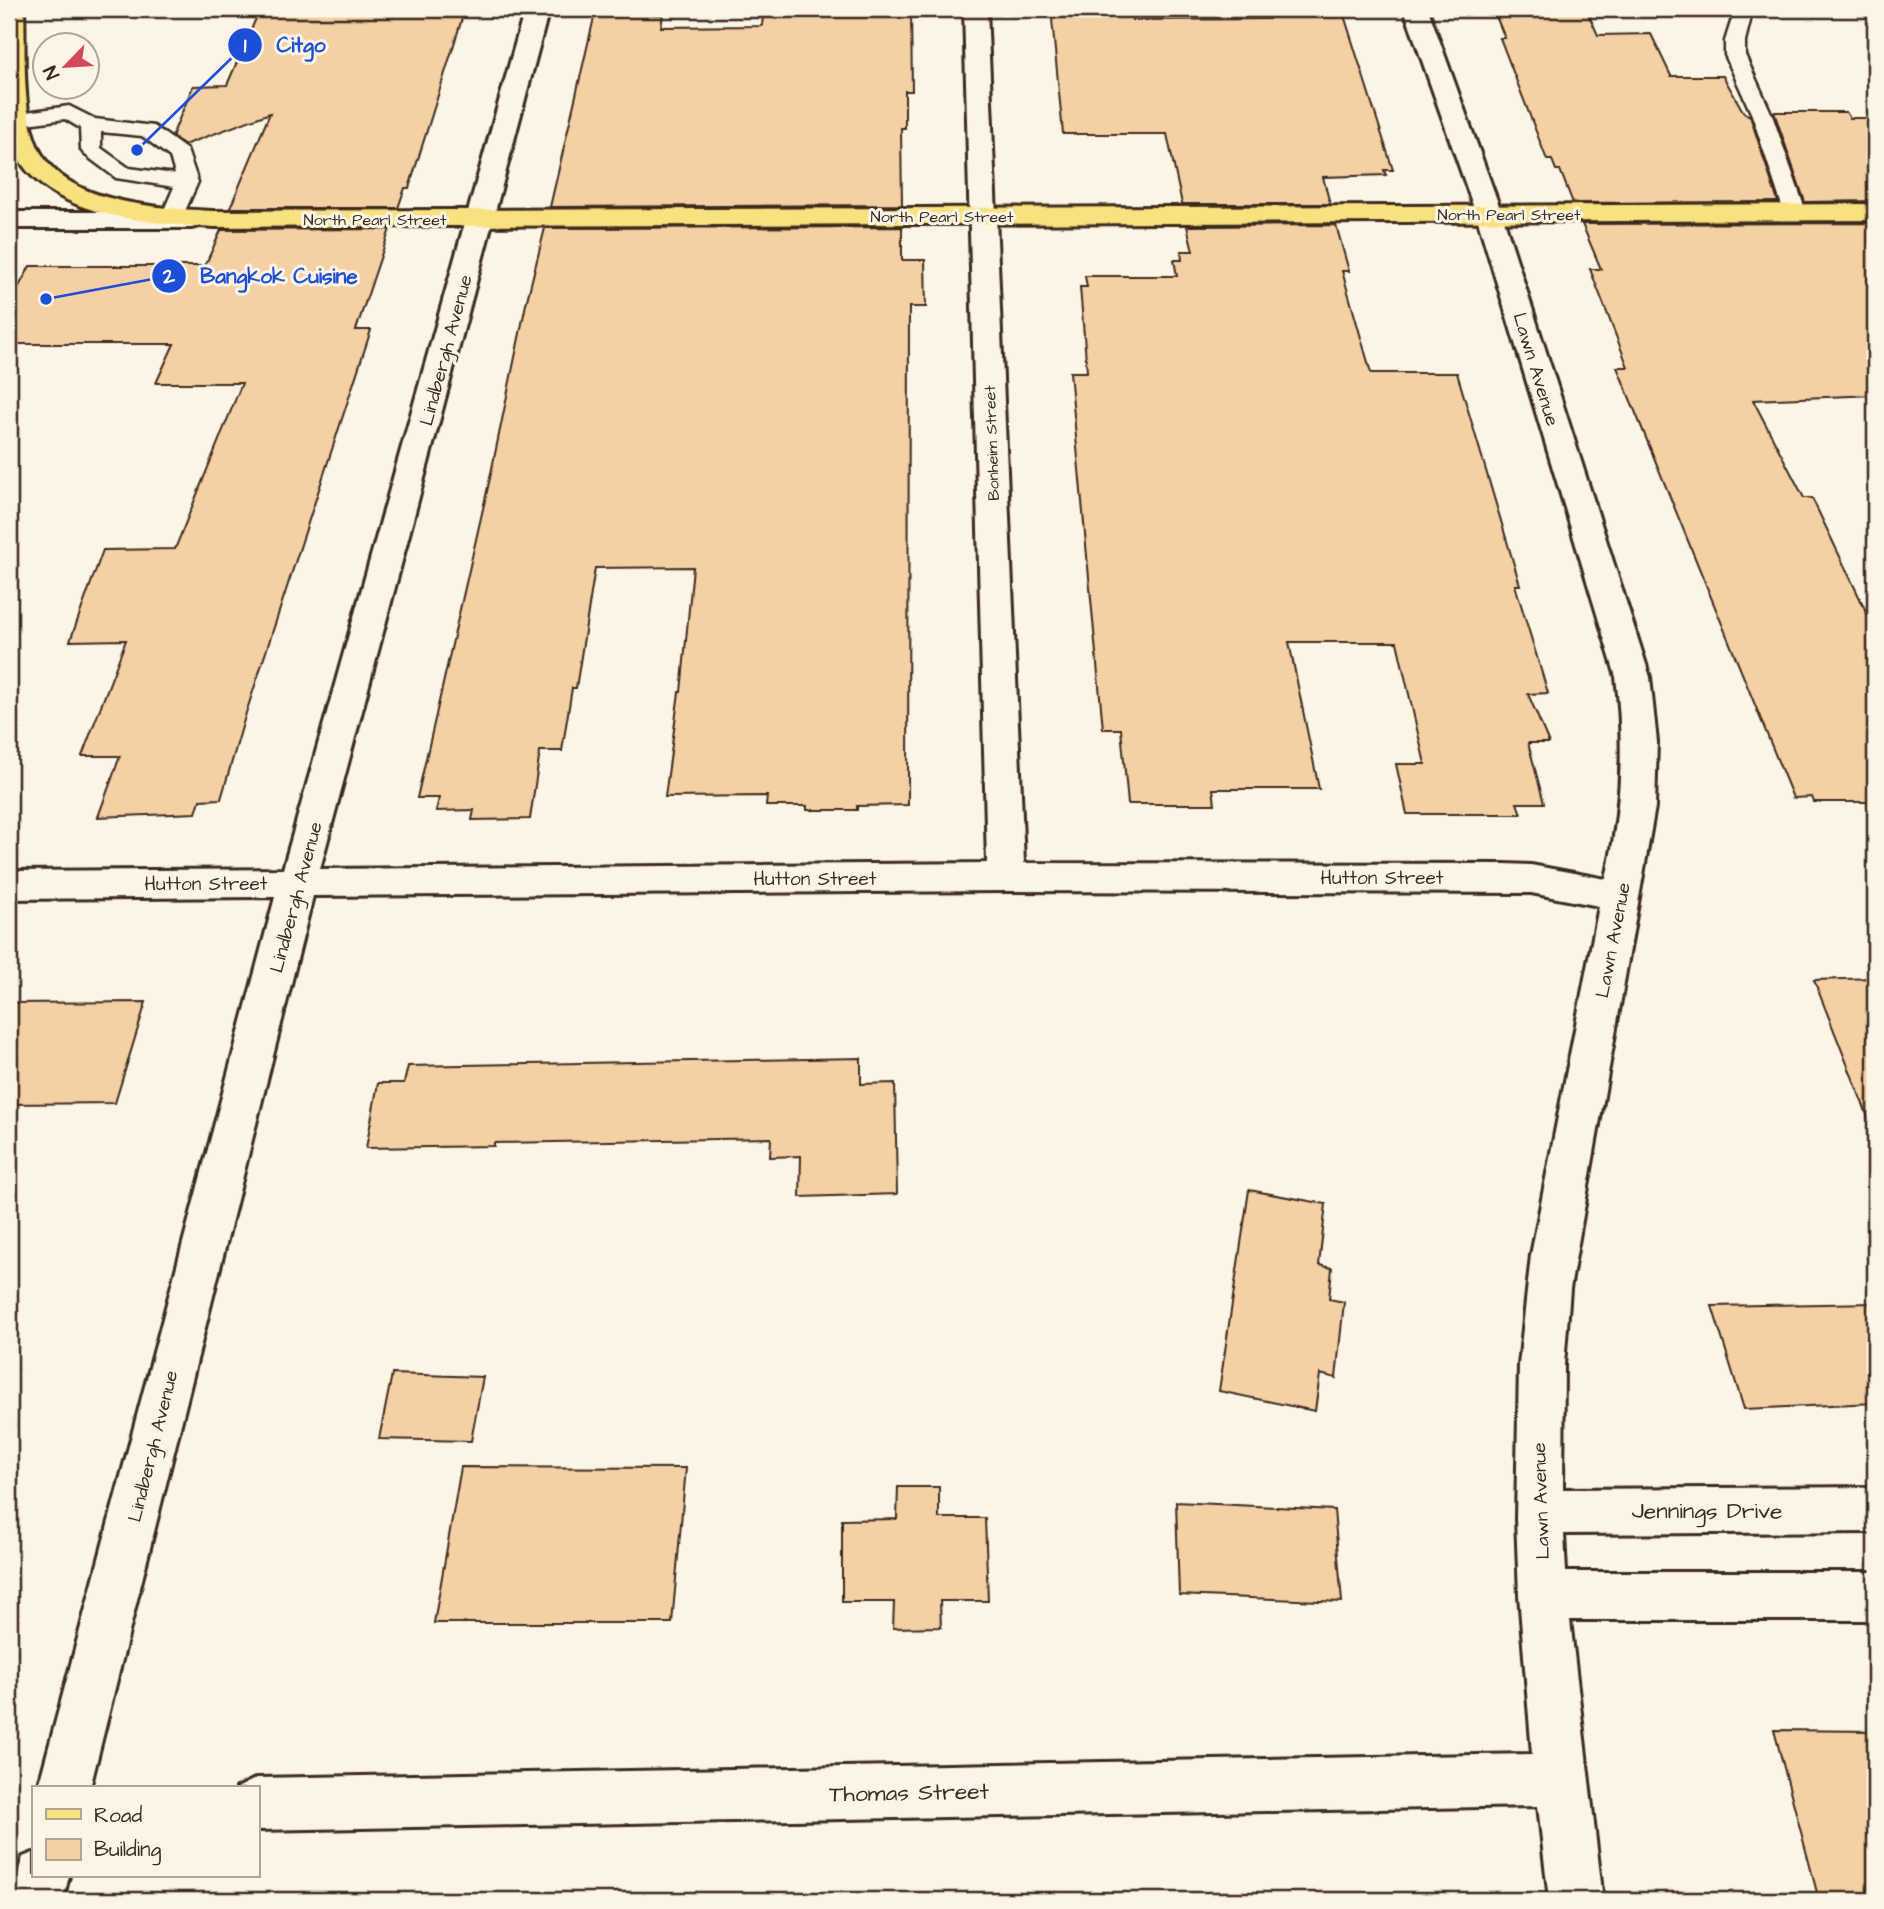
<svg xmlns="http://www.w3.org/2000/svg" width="1884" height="1909" font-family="'Architects Daughter',sans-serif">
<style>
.building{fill:#f5d0a5;stroke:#3b2a1e;stroke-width:2}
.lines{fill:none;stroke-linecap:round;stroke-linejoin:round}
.lane-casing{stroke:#3b2a1e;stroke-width:5}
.street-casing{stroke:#3b2a1e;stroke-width:6}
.primary-casing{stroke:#3b2a1e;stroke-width:6}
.lane{fill:#fcf5e5;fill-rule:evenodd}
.street{fill:#fcf5e5;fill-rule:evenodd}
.primary{fill:#fae180;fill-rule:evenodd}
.labels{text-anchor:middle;stroke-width:6;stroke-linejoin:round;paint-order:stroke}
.far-street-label{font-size:16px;fill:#3b2a1e;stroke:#fcf5e5}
.street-label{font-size:19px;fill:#3b2a1e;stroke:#fcf5e5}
.near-street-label{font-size:23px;fill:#3b2a1e;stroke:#fcf5e5}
.leader{fill:none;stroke:#1d4ed8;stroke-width:2.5}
.callout-dot{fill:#1d4ed8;stroke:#fcf5e5;stroke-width:2.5}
.mark-label{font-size:21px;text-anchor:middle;font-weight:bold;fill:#fff}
.callout-label{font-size:21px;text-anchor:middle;font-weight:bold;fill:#1d4ed8;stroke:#fcf5e5;stroke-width:6;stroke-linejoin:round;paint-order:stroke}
</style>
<rect width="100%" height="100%" fill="#fcf5e5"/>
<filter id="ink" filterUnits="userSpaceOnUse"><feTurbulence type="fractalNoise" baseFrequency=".0143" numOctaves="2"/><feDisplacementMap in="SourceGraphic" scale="14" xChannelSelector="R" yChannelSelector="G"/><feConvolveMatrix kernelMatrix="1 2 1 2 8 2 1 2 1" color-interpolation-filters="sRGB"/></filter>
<g filter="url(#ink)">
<g class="building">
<path d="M260,9H465L409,188H405L398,208H230L270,113L184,145L172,136L193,86L227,85Z"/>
<path d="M596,9H652L651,15H663L661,27L762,26L763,16H777V9H911L912,91H905V128H901L902,205L550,207Z"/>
<path d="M1051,9H1126L1127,17H1132V20L1269,19L1266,9H1342L1393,170H1384L1386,175L1323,177L1330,204H1182L1167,134H1063Z"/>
<path d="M1493,9H1586L1598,35L1651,34L1671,76H1723L1744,113L1750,116L1778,202L1573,203L1560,170H1556L1552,160H1547L1500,38H1505Z"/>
<path d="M1774,112H1846L1850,118H1875V201L1805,202Z"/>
<path d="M1875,223V395L1753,400L1804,498H1812L1875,630V802H1814L1812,797L1793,798L1617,367H1628L1590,269H1601L1582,224Z"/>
<path d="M1336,225L1349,271H1342L1371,373H1457L1520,585H1515L1548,693L1528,694L1549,743H1528L1544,803H1517L1521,814H1407L1396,764H1425L1397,642H1289L1319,789H1213L1215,804H1128L1121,729H1103L1070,372H1087L1080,287H1087L1085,276H1177L1174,260H1182L1181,251H1193L1187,226Z"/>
<path d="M902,227V260H925L926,307H909L908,805L857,806V810H807V806H766L767,796L665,797L679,692H681L693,567L595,568L576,688H572L562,751H540L530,819L472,820L474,810L436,811L439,798H417L490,478L526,304L545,228Z"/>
<path d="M390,229L356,330H371L246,713L221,799L200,800L196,813L98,817L120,756H82L126,640L70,641L103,550L175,549L242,383H156L174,344H9V305L30,266H205L221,230Z"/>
<path d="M1875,978V1126L1872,1127L1814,980Z"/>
<path d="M146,1002L115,1103L9,1104V1003Z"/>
<path d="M861,1058V1084L895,1083L897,1194L800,1197L801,1156L770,1157L771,1138L494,1143V1146L366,1148L378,1083H404L408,1066Z"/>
<path d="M1249,1190L1326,1204L1319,1265L1332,1268L1329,1299L1344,1302L1336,1378L1320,1374L1315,1411L1219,1391Z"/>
<path d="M1875,1303V1403L1744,1409L1712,1306Z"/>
<path d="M392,1374L483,1377L471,1441L379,1439Z"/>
<path d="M461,1467L686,1468L672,1623H434Z"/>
<path d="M898,1487H939V1518H985L988,1601H940L941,1627L893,1628L894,1602H842V1520L897,1519Z"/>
<path d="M1176,1502L1334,1510L1342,1602L1179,1595Z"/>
<path d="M1774,1730L1875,1731V1900H1819Z"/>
</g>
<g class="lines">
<g class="lane-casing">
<g id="lane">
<path d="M1735,9H1753L1745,41V55L1772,115L1806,212L1803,217H1787L1784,212L1752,115L1725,55V41Z"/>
<path d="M69,106L95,119L154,126L187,150L198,182L180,222H164L161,217L174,187L116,178L84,154L81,150L80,128L65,119L19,125L12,123L9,119L12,115L19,113ZM101,132L142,136L170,157L175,174L129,168L101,148Z"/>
</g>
</g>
<g class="street-casing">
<g id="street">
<path d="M525,9H549L320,869L987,863L964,9H987L1024,863L1505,864L1531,865L1606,879C1621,812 1625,746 1616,677L1476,214L1404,9H1428L1502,214L1650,677L1657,742L1655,807L1570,1289L1564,1365L1563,1489L1875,1487V1532L1564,1534L1566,1572H1875V1620H1570L1603,1900H1549L1538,1806L257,1830V1788H237L257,1778L1532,1754L1519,1595L1516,1518L1519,1365L1531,1255L1599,906L1531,893L1006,891L313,896L90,1788H38L275,897L9,899V871L283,869Z"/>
<path d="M9,212H191L200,214L204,220L200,226L191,228H9Z"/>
<path d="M33,1853V1876H69L63,1900H9L23,1857Z"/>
</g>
</g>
<g class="primary-casing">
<path id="primary" d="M9,9H24C26,51 20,116 41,153C70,205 162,208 214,211L1875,204V220L214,227C147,223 32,217 10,138C7,127 9,112 9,100C9,70 9,39 9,9Z"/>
</g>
<use href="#lane" class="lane"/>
<use href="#street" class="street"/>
<use href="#primary" class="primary"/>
</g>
</g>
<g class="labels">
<g class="far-street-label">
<text x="1509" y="220">North Pearl Street</text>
<text x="942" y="222">North Pearl Street</text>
<text x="375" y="225">North Pearl Street</text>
<text transform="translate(991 443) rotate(-92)" y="6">Bonheim Street</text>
</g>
<g class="street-label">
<text transform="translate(445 350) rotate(-75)" y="7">Lindbergh Avenue</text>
<text transform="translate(1537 369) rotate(73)" y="7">Lawn Avenue</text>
<text x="1382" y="884">Hutton Street</text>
<text x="815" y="885">Hutton Street</text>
<text x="206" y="890">Hutton Street</text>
<text transform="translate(295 897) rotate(-75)" y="7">Lindbergh Avenue</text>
<text transform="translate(1612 940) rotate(-79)" y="7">Lawn Avenue</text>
<text transform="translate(152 1446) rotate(-76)" y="7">Lindbergh Avenue</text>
<text transform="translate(1540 1501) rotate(-92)" y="7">Lawn Avenue</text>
</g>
<g class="near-street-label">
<text x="1707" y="1518">Jennings Drive</text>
<text transform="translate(909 1792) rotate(-1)" y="8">Thomas Street</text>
</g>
</g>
<path class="leader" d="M137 150L245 45M46 299L169 276"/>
<g class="callout-dot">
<circle cx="137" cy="150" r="7"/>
<circle cx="46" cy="299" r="7"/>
<circle cx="245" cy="45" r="18"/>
<circle cx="169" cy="276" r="18"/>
</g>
<g class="mark-label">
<text x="245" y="52">1</text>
<text x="169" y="283">2</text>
</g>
<g class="callout-label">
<text x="301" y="52">Citgo</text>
<text x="279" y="283">Bangkok Cuisine</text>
</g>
<rect width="1884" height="1909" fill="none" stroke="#fcf5e5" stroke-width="35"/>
<rect x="18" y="18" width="1849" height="1874" fill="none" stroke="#3b2a1e" stroke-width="2.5" filter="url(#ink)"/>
<rect x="32" y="1786" width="228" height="91" fill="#fcf5e5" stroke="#afa495" stroke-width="2"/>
<rect x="46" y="1809" width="35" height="10" fill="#fae180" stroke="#afa495" stroke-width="2"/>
<text x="94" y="1822" font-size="21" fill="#3b2a1e">Road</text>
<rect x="46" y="1839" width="35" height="21" fill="#f5d0a5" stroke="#afa495" stroke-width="2"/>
<text x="94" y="1856" font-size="21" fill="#3b2a1e">Building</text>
<g transform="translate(66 66) rotate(245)"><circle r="33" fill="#fcf5e5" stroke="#afa495" stroke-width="2"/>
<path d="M0-5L12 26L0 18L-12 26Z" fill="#d1495b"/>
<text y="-10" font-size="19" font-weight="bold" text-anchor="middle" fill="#3b2a1e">N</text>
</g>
</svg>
